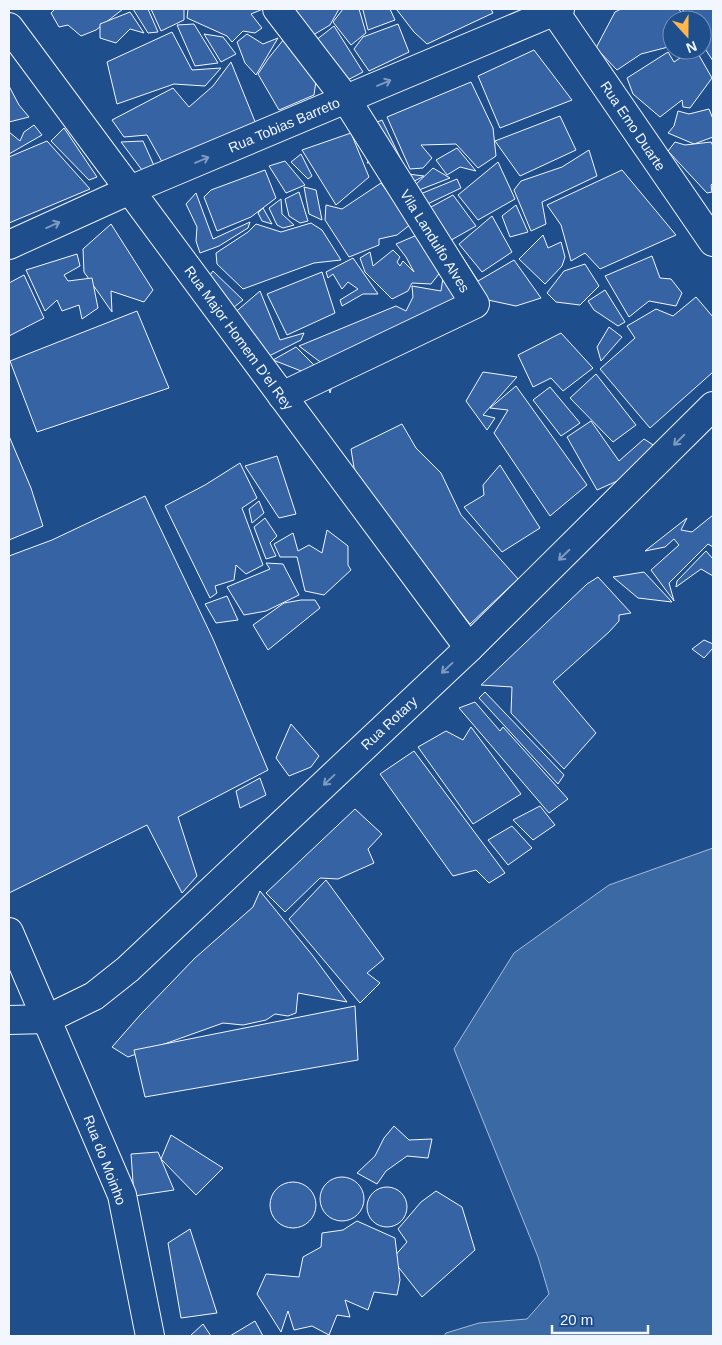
<svg xmlns="http://www.w3.org/2000/svg" width="722" height="1345" font-family="Helvetica,sans-serif">
<style>
.water{fill:#3b69a3;stroke:#a8bbd7}
.building{fill:#3563a3;stroke:#f2f6ff}
.lines{fill:none;stroke-linecap:round;stroke-linejoin:round}
.minor-casing{stroke:#f2f6ff;stroke-width:30}
.major-casing{stroke:#f2f6ff;stroke-width:30}
.minor{stroke:#1f4e8c;stroke-width:28}
.major{stroke:#1f4e8c;stroke-width:28}
.oneway{stroke:#7e9ac0}
.labels{text-anchor:middle;stroke-width:4;stroke-linejoin:round;paint-order:stroke}
.street-label{font-size:14px;fill:#f2f6ff;stroke:#1f4e8c}
</style>
<rect width="100%" height="100%" fill="#1f4e8c"/>
<path class="water" d="M713,848V1336H444L446,1333L479,1323L527,1319L549,1294L538,1257L454,1049L514,953L609,885Z"/>
<g class="building">
<path d="M55,9H123L96,30L81,36L68,25L59,27L51,13Z"/>
<path d="M133,9H148L158,32L148,33Z"/>
<path d="M151,9H184V20L161,31Z"/>
<path d="M188,9H263L251,14L262,28L255,33L243,31L232,42L227,36L187,18Z"/>
<path d="M286,9H339L330,25L303,41Z"/>
<path d="M343,9H359L366,33L351,45L333,22Z"/>
<path d="M364,9H390L395,20L368,30L363,10Z"/>
<path d="M399,9H491L493,13L427,44L414,32L397,10Z"/>
<path d="M621,9H679L685,20H672V46L641,54L617,70L596,48L615,12Z"/>
<path d="M682,9H713V61L702,44V20H690Z"/>
<path d="M130,12L144,33L130,29L116,43L100,38V24Z"/>
<path d="M194,24L218,63L195,66L177,25Z"/>
<path d="M398,24L409,52L369,71L354,49L363,37Z"/>
<path d="M334,26L363,72L336,86L306,48Z"/>
<path d="M292,29L317,74L314,95L279,110L258,74L268,59Z"/>
<path d="M172,32L192,70L221,68L205,86L174,84L117,104L107,62Z"/>
<path d="M204,34L223,37L236,54L221,62Z"/>
<path d="M247,34L263,44L278,38L256,75L245,63L237,42Z"/>
<path d="M534,50L572,100L500,128L478,76Z"/>
<path d="M692,50H696L712,78L690,108L683,107L682,100L660,117L633,94L627,78L668,52L674,62Z"/>
<path d="M231,62L256,124L166,169L147,135L124,137L112,120L173,88L189,107L213,86Z"/>
<path d="M471,82L493,128L496,156L478,168L456,144L421,145L432,158L423,168L410,169L387,117Z"/>
<path d="M9,86L19,105L29,117L9,122Z"/>
<path d="M709,109L713,119V137L694,144L668,133L674,126L678,111L689,114Z"/>
<path d="M560,116L576,150L520,176L495,141Z"/>
<path d="M382,120L408,174L424,176L407,185L388,160L367,163L377,147L361,129Z"/>
<path d="M34,125L42,135L9,154V132L20,141L24,132Z"/>
<path d="M64,128L97,177L89,180L51,141Z"/>
<path d="M351,133L369,177L336,205L302,150Z"/>
<path d="M47,141L90,189L9,223V157Z"/>
<path d="M143,141L156,170L145,174L121,142Z"/>
<path d="M675,142L685,145L711,142L713,146V183L711,185L712,192L707,193L668,151Z"/>
<path d="M457,148L476,171L460,167L447,175L436,160Z"/>
<path d="M589,150L597,176L542,202L546,224L531,231L514,190L521,181L562,167Z"/>
<path d="M301,154L312,176L308,179L291,162Z"/>
<path d="M285,161L305,185L286,193L269,166Z"/>
<path d="M498,162L515,199L478,220L458,195Z"/>
<path d="M433,168L450,178L414,192L411,189Z"/>
<path d="M265,170L276,198L251,217L217,231L204,197L211,190Z"/>
<path d="M622,170L676,235L600,269L585,253L571,261L561,225L547,205Z"/>
<path d="M457,179L461,188L417,209L413,197Z"/>
<path d="M381,183L411,224L397,235L379,239V245L349,257L325,220L326,205L342,209Z"/>
<path d="M304,187L316,190L322,220L309,214Z"/>
<path d="M299,192L308,221L300,223L289,216L285,199Z"/>
<path d="M196,193L213,239L250,222L248,228L219,246L200,253L196,241L197,227L186,204Z"/>
<path d="M453,195L476,226L446,243L420,213Z"/>
<path d="M281,199L282,214L294,225L283,228L277,225L269,208Z"/>
<path d="M516,205L528,232L510,237L502,216Z"/>
<path d="M263,208L272,224L262,221L258,213Z"/>
<path d="M492,216L512,252L482,272L459,244Z"/>
<path d="M311,223L322,230L341,260L314,263L243,289L217,264L216,253L248,232L256,224L281,232Z"/>
<path d="M111,224L153,290L144,302L111,291L112,312L84,272L83,249Z"/>
<path d="M417,235L442,270L431,284L412,283L408,291L392,299L365,272L360,258L370,252L373,266L393,250L400,257L397,262L400,266L403,261L414,272L406,257L396,244Z"/>
<path d="M543,235L548,248L561,242L565,257L562,266L545,284L519,259Z"/>
<path d="M454,244L478,281L514,260L541,298L516,306L488,300L480,316L340,357L330,393L323,364L299,346L396,306L406,311L413,297L412,286L441,291L444,271Z"/>
<path d="M77,254L80,266L64,275L68,281L92,278L98,308L82,319L79,305L62,311L57,300L45,311L26,270Z"/>
<path d="M652,256L660,278L671,279L682,293L676,306L649,301L629,317L605,276Z"/>
<path d="M353,258L378,294H363L342,306L340,300L358,289L348,282L342,289L333,274L328,278L326,272Z"/>
<path d="M585,264L599,286L580,305L556,302L547,293L564,271Z"/>
<path d="M213,271L243,300L229,311L204,283Z"/>
<path d="M322,272L335,313L287,335L267,294Z"/>
<path d="M24,275L44,318L9,336V283Z"/>
<path d="M605,290L625,322L618,326L594,310L588,301Z"/>
<path d="M260,291L280,340L304,333L301,340L267,357L232,315Z"/>
<path d="M696,297L713,317V372L650,428L600,369L635,338L627,326L656,309L673,316Z"/>
<path d="M137,311L169,388L37,432L10,361Z"/>
<path d="M609,327L622,337L601,361L597,347Z"/>
<path d="M561,333L593,368L563,391L551,378L533,387L518,355Z"/>
<path d="M296,347L317,368L309,374L273,360Z"/>
<path d="M483,372L517,377L483,415L495,418L487,430L466,401Z"/>
<path d="M596,374L636,425L613,442L570,398Z"/>
<path d="M516,386L587,485L550,516L494,433L508,410L490,408Z"/>
<path d="M550,387L580,423L561,436L533,400Z"/>
<path d="M591,421L619,461L644,439L661,450L624,478L597,490L567,437Z"/>
<path d="M402,424L416,448L441,473L461,515L518,579L470,624L356,480L351,449Z"/>
<path d="M9,436L31,488L43,526L9,540Z"/>
<path d="M277,456L296,514L279,518L245,466Z"/>
<path d="M240,463L257,498L242,508L263,565L246,574L236,565L234,580L215,586L217,593L210,598L165,506L205,485Z"/>
<path d="M500,465L540,528L502,552L464,507L484,495L483,485Z"/>
<path d="M145,496L213,639L268,770L178,817L197,876L182,893L147,825L9,893V556L52,540Z"/>
<path d="M259,501L264,513L252,523L249,509Z"/>
<path d="M713,515V547L708,544L669,583L674,601L651,570L679,545L674,539L665,547L645,551L687,518L681,530L692,532Z"/>
<path d="M265,518L277,536L270,543L276,556L266,559L254,527Z"/>
<path d="M327,530L348,546V565L351,570L324,595L305,591L297,557H280L274,544L293,533L298,551L309,545L322,553Z"/>
<path d="M706,551L713,559V576L701,569L676,587L677,581Z"/>
<path d="M266,563L283,564L299,595L266,611L244,615L227,587L270,569Z"/>
<path d="M644,572L672,602L638,598L613,577Z"/>
<path d="M598,577L631,613L619,615V621L609,632L553,682L596,733L564,769L511,713L512,687L481,685L587,584Z"/>
<path d="M227,596L238,620L216,623L205,604Z"/>
<path d="M301,600H315L320,608L268,650L253,625L284,603Z"/>
<path d="M704,640L713,644V648L704,658L692,649Z"/>
<path d="M485,692L564,775L558,784L479,698Z"/>
<path d="M475,702L500,731L503,727L568,799L549,813L459,708Z"/>
<path d="M291,724L319,756L311,767L289,776L276,758Z"/>
<path d="M471,727L521,794L473,824L418,747L446,731L463,740Z"/>
<path d="M414,751L505,873L489,883L476,870L453,876L380,774Z"/>
<path d="M260,778L266,795L240,808L236,791Z"/>
<path d="M540,806L555,825L533,840L513,820Z"/>
<path d="M355,809L382,834L368,849L374,863L338,879L320,878L285,912L266,893Z"/>
<path d="M512,826L532,848L508,865L488,840Z"/>
<path d="M326,880L384,959L367,973L380,983L360,1003L289,919Z"/>
<path d="M260,891L313,956L347,1002L298,993L296,1013L288,1016L275,1014L266,1020L243,1025L223,1023L128,1057L112,1047L141,1014L195,958L253,907Z"/>
<path d="M355,1006L358,1060L145,1097L134,1050Z"/>
<path d="M394,1126L409,1140L432,1139L428,1158L407,1156L386,1171L377,1184L357,1173L375,1156L384,1138Z"/>
<path d="M171,1135L223,1168L196,1195L161,1159Z"/>
<path d="M158,1152L174,1190L134,1196L131,1154Z"/>
<circle cx="342" cy="1199" r="22"/>
<circle cx="293" cy="1205" r="23"/>
<circle cx="387" cy="1207" r="20"/>
<path d="M436,1191L462,1207L475,1250L422,1297L392,1259L407,1242L398,1229L421,1202Z"/>
<path d="M357,1221L395,1238L400,1280L397,1295L374,1292L368,1310L345,1300L350,1317L337,1315L329,1335L312,1326L294,1330L288,1311L281,1332L257,1294L266,1274L299,1277L303,1257L321,1247L322,1233L343,1230Z"/>
<path d="M190,1229L217,1313L181,1318L168,1243Z"/>
<path d="M255,1321L263,1336H230Z"/>
<path d="M203,1324L211,1336H190Z"/>
</g>
<g class="lines">
<g class="minor-casing">
<g id="minor">
<path d="M277,9L346,99L475,304L282,396"/>
<path d="M553,9L713,242"/>
<path d="M9,27L469,648"/>
<path d="M9,932L122,1195L150,1336"/>
</g>
</g>
<g class="major-casing">
<g id="major">
<path d="M9,245L130,190L560,9"/>
<path d="M9,1020L47,1019L94,996L128,969L469,648L713,406"/>
</g>
</g>
<use href="#minor" class="minor"/>
<use href="#major" class="major"/>
</g>
<defs><path id="oneway-shaft" d="M-6 0H5M1.5-3L5.5 0L1.5 3" fill="none" stroke-width="1.6" stroke-linecap="round" stroke-linejoin="round" transform="scale(1.25)"/></defs>
<g class="oneway">
<use href="#oneway-shaft" transform="translate(384 83) rotate(-23)"/>
<use href="#oneway-shaft" transform="translate(202 160) rotate(-23)"/>
<use href="#oneway-shaft" transform="translate(53 225) rotate(-24)"/>
<use href="#oneway-shaft" transform="translate(679 440) rotate(135)"/>
<use href="#oneway-shaft" transform="translate(564 555) rotate(136)"/>
<use href="#oneway-shaft" transform="translate(447 668) rotate(137)"/>
<use href="#oneway-shaft" transform="translate(329 780) rotate(137)"/>
</g>
<g class="labels">
<g class="street-label">
<text transform="translate(284 125) rotate(-23)" y="5">Rua Tobias Barreto</text>
<text transform="translate(633 126) rotate(56)" y="5">Rua Emo Duarte</text>
<text transform="translate(435 241) rotate(58)" y="5">Vila Landulfo Alves</text>
<text transform="translate(239 338) rotate(54)" y="5">Rua Major Homem D'el Rey</text>
<text transform="translate(389 723) rotate(-43)" y="5">Rua Rotary</text>
<text transform="translate(105 1160) rotate(69)" y="5">Rua do Moinho</text>
</g>
</g>
<rect width="722" height="1345" fill="none" stroke="#f2f6ff" stroke-width="20"/>
<g transform="translate(687 35) rotate(159)"><circle r="24" fill="#1f4e8c" stroke="#7391ba"/>
<path d="M0-4L9 19L0 12L-9 19Z" fill="#ffb74d"/>
<text y="-8" font-size="14" font-weight="bold" text-anchor="middle" fill="#f2f6ff">N</text>
</g>
<path d="M552 1325v8h96v-8" fill="none" stroke="#f2f6ff" stroke-width="2.5"/>
<text x="560" y="1325" font-size="15" fill="#f2f6ff" stroke="#1f4e8c" stroke-width="4" paint-order="stroke">20 m</text>
</svg>
